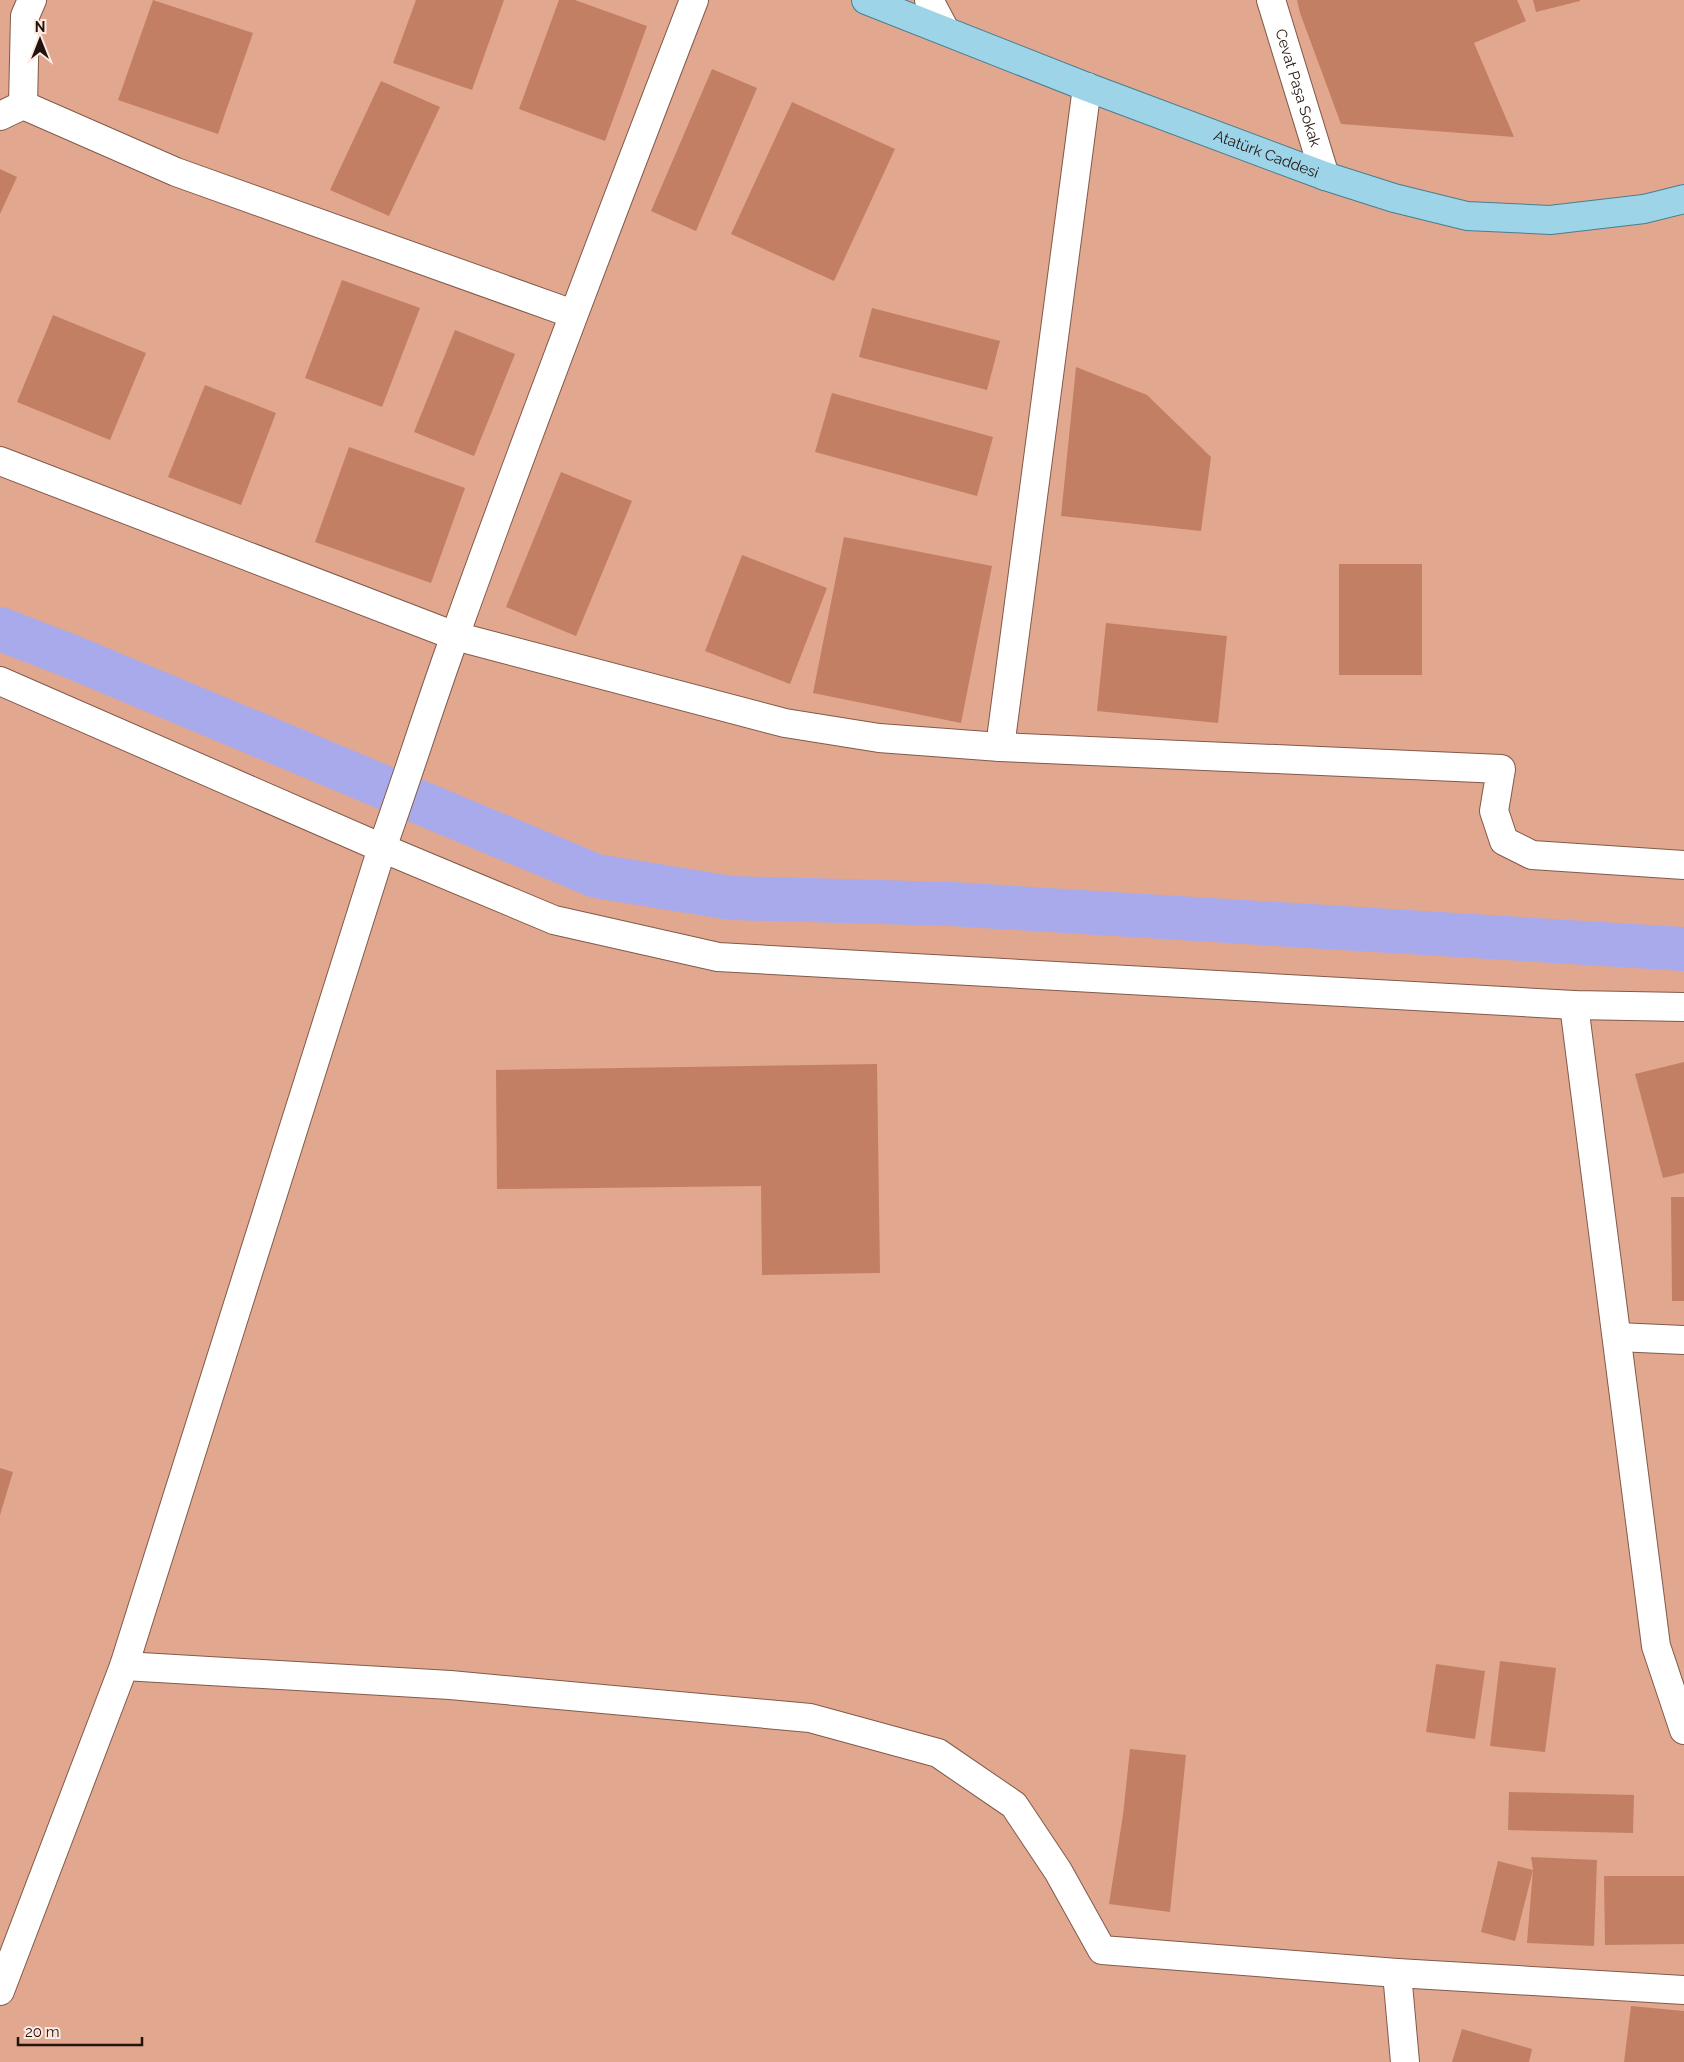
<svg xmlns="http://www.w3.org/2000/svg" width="1684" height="2062" font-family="Raleway,sans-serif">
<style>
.green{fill:#e2a78f}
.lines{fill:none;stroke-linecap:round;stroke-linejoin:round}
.canal{stroke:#a9aaec;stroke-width:44}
.building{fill:#c37f63}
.street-casing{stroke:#825a4a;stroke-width:30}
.primary-casing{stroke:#487e90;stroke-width:30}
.street{stroke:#fff;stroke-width:28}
.primary{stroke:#9dd4e7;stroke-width:28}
.labels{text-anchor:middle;stroke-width:4;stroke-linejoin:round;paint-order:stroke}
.street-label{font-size:15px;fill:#22130c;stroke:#feeae3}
</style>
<rect width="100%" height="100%" fill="#f0c3b0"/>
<rect class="green" x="0" y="0" width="1684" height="2062"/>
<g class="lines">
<path class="canal" d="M0,629L70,656L596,876L731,898L951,904L1684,949"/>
</g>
<g class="building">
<path d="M153,0L253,33L218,134L118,100Z"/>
<path d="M416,0H504L472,90L393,63Z"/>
<path d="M559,0H575L647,26L605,141L519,109Z"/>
<path d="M1297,0H1517L1526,21L1474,43L1514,137L1341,124L1300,13Z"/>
<path d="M1533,0H1580V1L1536,12Z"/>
<path d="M712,69L757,88L696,231L651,211Z"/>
<path d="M381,81L440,107L389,216L330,190Z"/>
<path d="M792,102L895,149L834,281L731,234Z"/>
<path d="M0,169L17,177L0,214Z"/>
<path d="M342,280L420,308L382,407L305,378Z"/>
<path d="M872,308L1000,341L987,390L859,357Z"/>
<path d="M53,315L146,353L110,440L17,402Z"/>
<path d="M455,330L515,354L474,456L414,432Z"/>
<path d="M1076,367L1147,395L1211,457L1201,531L1061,516Z"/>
<path d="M205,385L276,413L241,505L168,477Z"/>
<path d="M832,393L993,437L977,496L815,452Z"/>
<path d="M349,447L465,488L431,583L315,542Z"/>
<path d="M561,472L632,501L576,636L506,607Z"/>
<path d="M844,537L992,566L961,723L813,693Z"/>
<path d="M742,555L827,588L790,684L705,651Z"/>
<rect x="1339" y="564" width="83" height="111"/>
<path d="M1106,623L1227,636L1218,723L1097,711Z"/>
<path d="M1684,1062V1173L1663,1178L1635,1074Z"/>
<path d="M877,1064L880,1273L762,1275L761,1186L497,1189L496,1070Z"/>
<path d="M1671,1197H1684V1301H1672Z"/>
<path d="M0,1468L13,1472L0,1515Z"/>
<path d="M1500,1661L1556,1668L1545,1752L1490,1746Z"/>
<path d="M1436,1664L1485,1671L1475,1739L1426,1732Z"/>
<path d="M1130,1749L1186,1755L1170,1912L1109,1904L1123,1815Z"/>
<path d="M1509,1792L1634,1795L1633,1833L1508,1830Z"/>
<path d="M1531,1857L1597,1860L1594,1946L1527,1943L1533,1869Z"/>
<path d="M1498,1861L1533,1870L1515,1941L1481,1932Z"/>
<path d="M1604,1876H1684V1944L1605,1945Z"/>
<path d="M1631,2006L1684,2011V2062H1624Z"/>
<path d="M1462,2029L1532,2049L1529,2062H1452Z"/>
</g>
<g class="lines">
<g class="street-casing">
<g id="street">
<path d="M929,0L945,30"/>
<path id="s1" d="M1271,0L1325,176"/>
<path d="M23,105L25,16L32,0"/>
<path d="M0,116L23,105L176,172L573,314"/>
<path d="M0,461L455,636L785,723L879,738L1000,747L1501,769L1494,811L1504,841L1532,855L1684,865"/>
<path d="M0,681L382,848L554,920L718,957L1574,1005L1684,1007"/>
<path d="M1000,747L1087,87"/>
<path d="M1574,1005L1656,1646L1684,1730"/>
<path d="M1617,1337L1684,1340"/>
<path d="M124,1666L450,1685L810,1718L938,1753L1014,1805L1058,1871L1102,1950L1397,1973L1684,1990"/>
<path d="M1397,1973L1405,2062"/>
<path d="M0,1991L124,1666L382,848C408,776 430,704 456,633C532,421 613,210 694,0"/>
</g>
</g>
<g class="primary-casing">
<g id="primary">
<path id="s2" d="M866,0L1087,87L1325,176L1394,198L1467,216L1550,220L1644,209L1684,199"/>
</g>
</g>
<use href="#street" class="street"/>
<use href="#primary" class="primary"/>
</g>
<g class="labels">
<g class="street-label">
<text dy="5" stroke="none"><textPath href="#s1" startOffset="92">Cevat Paşa Sokak</textPath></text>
<text dy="5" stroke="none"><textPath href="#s2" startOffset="429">Atatürk Caddesi</textPath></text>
</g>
</g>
<g transform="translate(40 40)" stroke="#feeae3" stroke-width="4" paint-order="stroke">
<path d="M0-4L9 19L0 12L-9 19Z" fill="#22130c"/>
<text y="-8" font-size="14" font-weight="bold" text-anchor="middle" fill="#22130c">N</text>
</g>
<path d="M18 2037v8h124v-8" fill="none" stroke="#22130c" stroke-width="2.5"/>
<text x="25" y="2037" font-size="15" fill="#22130c" stroke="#feeae3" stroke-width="4" paint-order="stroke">20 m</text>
</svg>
